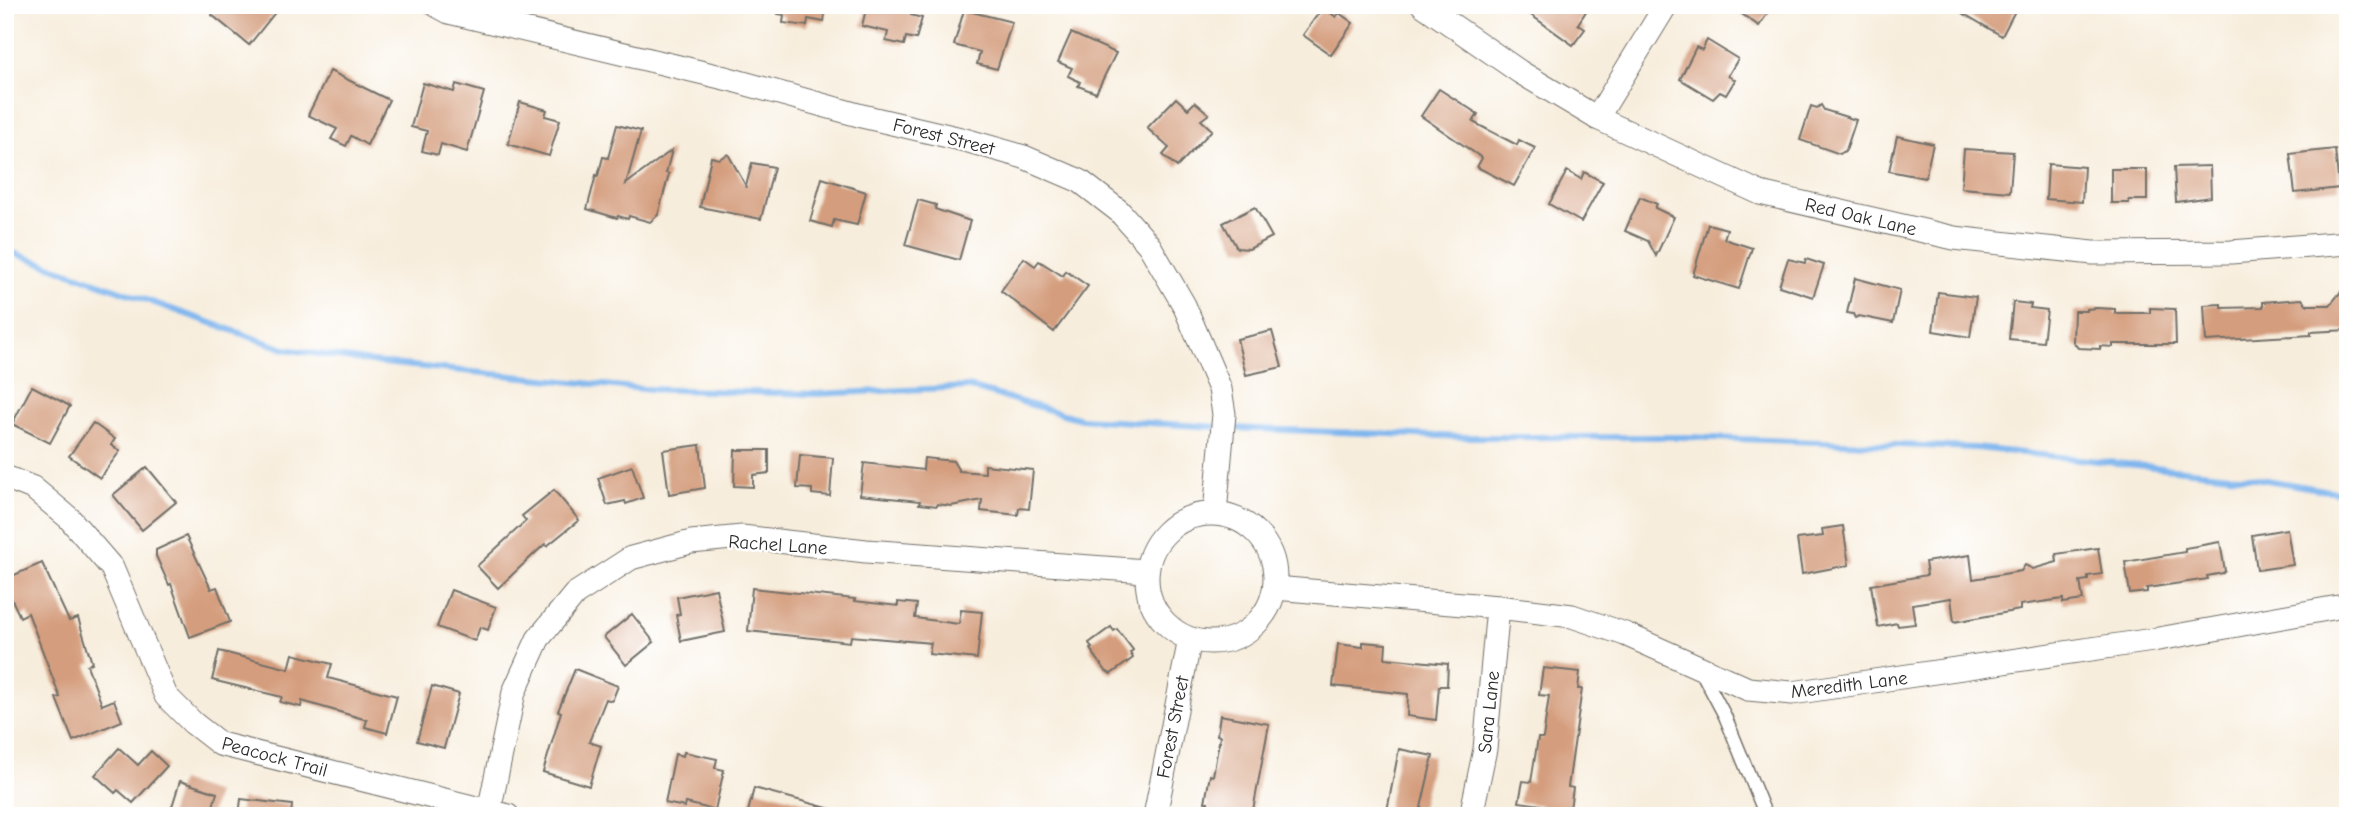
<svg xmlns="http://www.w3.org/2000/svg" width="2353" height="821" font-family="'Comic Neue',sans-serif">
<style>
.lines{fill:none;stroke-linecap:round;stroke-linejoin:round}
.stream{stroke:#7fb6ee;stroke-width:6}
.building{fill:#d49d7d}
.lane-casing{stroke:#726f69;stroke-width:15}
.street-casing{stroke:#726f69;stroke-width:25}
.lane{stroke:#fff;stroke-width:12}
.street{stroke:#fff;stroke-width:23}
.labels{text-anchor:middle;stroke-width:5;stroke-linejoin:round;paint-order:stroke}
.street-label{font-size:19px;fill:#2b2b2b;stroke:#fff}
</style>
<rect width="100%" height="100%" fill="#fff"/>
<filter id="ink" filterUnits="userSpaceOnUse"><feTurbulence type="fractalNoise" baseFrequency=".0143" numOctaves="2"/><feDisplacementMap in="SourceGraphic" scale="14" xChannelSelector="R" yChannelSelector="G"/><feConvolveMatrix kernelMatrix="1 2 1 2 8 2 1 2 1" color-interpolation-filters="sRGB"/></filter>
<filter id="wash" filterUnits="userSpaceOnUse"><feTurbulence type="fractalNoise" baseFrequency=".00686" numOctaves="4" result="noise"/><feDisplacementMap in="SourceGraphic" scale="28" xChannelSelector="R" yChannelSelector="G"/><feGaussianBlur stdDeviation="1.57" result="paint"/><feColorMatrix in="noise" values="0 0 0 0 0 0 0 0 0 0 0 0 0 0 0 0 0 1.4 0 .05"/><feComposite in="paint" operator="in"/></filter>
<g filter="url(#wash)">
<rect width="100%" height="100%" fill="#f7eddc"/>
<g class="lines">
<g class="stream">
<path d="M5,250L285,349L372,362L644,389L815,394L969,387L1081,419L1218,427"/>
<path d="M1229,428L1467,437H1687L1976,448L2249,477L2348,494"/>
</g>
</g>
<g id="blocks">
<g class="building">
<path d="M220,5H281L249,45L212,15Z"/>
<path d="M779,5H826L824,22L808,19L807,26L783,23L784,15L778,14Z"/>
<path d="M867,5H914L911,15L922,18L916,39L906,37L904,45L886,41L888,32L862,26Z"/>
<path d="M1517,5H1590L1578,24L1585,29L1573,45Z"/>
<path d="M1729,5H1773L1759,26Z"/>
<path d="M1949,5H2018L2002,36Z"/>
<path d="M1323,7L1336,17L1339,13L1353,23L1331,55L1303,35Z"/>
<path d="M964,10L1012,22L997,69L977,64L980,52L954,45Z"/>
<path d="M1071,33L1116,53L1096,93L1078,86L1080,82L1068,76L1072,68L1058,62Z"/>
<path d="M1707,40L1738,59L1728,76L1735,80L1726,95L1720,92L1713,99L1680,79L1696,47L1702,50Z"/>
<path d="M330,71L389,100L367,145L351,136L346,146L331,139L337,129L308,115Z"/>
<path d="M423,83L454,92L456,84L484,92L467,152L441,144L438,155L422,151L427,131L411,127Z"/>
<path d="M1439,89L1478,114L1473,122L1517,145L1519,140L1535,148L1514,186L1477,167L1482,158L1421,116Z"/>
<path d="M1176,98L1188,109L1195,102L1209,114L1201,120L1212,130L1177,167L1163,155L1169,148L1147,128Z"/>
<path d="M520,102L547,110L545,116L560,120L549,156L508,144Z"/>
<path d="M1821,105L1824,110L1856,120L1846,150L1840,154L1800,140L1811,106L1817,108Z"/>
<path d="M617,125L641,131L626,184L672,150L666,173L669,174L658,215L650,222L629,216L628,219L618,216L617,218L587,209L596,175L598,176L603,157L608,158Z"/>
<path d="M1897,136L1933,144L1925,178L1889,171Z"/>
<path d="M1964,149L2013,152L2010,192L1961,188Z"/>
<path d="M2335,149L2339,188L2295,193L2290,154Z"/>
<path d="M728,154L746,186L752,163L774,167L761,219L700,207L711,157L719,159Z"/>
<path d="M2048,164L2084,167L2082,202L2046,199Z"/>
<path d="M2210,166L2211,197L2176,202L2174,167Z"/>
<path d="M2111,169H2147V200H2129V203H2111Z"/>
<path d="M1567,171L1581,179L1584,172L1603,182L1581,222L1549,204Z"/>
<path d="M822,178L866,192L857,225L834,220L832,227L810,221Z"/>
<path d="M1640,197L1657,204L1655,208L1674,217L1656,256L1648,241L1625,231Z"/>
<path d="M918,200L936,205L935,209L970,221L959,260L905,245Z"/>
<path d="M1255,207L1272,237L1249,249L1237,248L1223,223Z"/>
<path d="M1708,224L1727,229L1724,239L1752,248L1739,289L1693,275Z"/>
<path d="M1024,258L1035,266L1039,261L1063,276L1066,271L1088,286L1054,332L1001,291Z"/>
<path d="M1788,259L1805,263L1806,259L1824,265L1813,297L1779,286Z"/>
<path d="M1855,278L1900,290L1893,323L1859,316L1855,318L1853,314L1847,313Z"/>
<path d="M2348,283V330L2311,332V335L2206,341L2204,305L2221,304V308L2263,307V302L2302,299L2307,305H2330Z"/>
<path d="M1938,292L1976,297L1970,337L1933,331Z"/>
<path d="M2013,302L2031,304L2030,308L2047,310L2043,342L2009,339Z"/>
<path d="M2096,308L2115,309V313H2150V308L2175,309L2176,344H2113V347L2100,346V349L2078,348L2073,342L2074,311H2087V309Z"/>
<path d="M1272,331L1282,367L1246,375L1237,339Z"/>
<path d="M32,386L70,406L50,443L12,424Z"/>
<path d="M93,423L115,439L111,445L120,451L100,478L69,456Z"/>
<path d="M700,445L705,488L669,494L663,450Z"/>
<path d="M735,450H769V473L753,475V487L734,486Z"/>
<path d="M800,455L833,458L830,496L812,494V489L797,488Z"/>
<path d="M924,458L953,461L959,471L985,473V465L1033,470L1029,509L1019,508L1018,515L981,511L982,500L951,506L938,504L937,506L919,504L920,501L860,495L864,463L923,470Z"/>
<path d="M632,466L643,498L626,504L625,501L607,505L598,478Z"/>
<path d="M147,467L176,502L142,530L113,495Z"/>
<path d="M554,490L579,520L547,546L545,544L498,588L477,566L526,521L522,516Z"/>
<path d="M1843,526L1849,565L1802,574L1797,539L1823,536L1822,529Z"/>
<path d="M2287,529L2293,565L2257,570L2252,535Z"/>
<path d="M186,536L211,589L217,587L230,622L190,637L171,584L169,585L156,556V550Z"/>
<path d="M2220,542L2225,571L2223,573L2207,576L2208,579L2147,588V592L2130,594L2125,562L2185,552V548Z"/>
<path d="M2098,548L2102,574L2088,576V580L2080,581L2083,600L2063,603V599L2020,605V610L1954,622L1951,598L1912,604L1915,624L1898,626L1897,623L1878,627L1871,585L1927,575L1925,562L1970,555L1973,579L2021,571L2025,565L2033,569L2057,562L2056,554Z"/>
<path d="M42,563L69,621L78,618L92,663L87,665L102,705L114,700L122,721L73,741L56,698L60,697L28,613L20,617L5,585V579Z"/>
<path d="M752,588L855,599L854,601L898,606V602L917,604L915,618L959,624L961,610L982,612L977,659L929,654L931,643L851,636L850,642L748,631Z"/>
<path d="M716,589L725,632L681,641L676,615L680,614L677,597Z"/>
<path d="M451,590L496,607L488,630L480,627L475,641L437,627Z"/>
<path d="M632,614L654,642L626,665L604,637Z"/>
<path d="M1111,627L1114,631L1117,629L1133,650L1130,653L1133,658L1111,674L1106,671L1090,649L1092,648L1089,643Z"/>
<path d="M1363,642L1386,644L1385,658L1448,664L1447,686H1439L1436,720L1407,716L1408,694L1333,686L1338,644L1363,647Z"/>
<path d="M219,651L289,669L293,654L332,664L328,678L397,696L387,733L365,727L367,720L302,701L301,707L280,702L282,697L212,680Z"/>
<path d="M1543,668L1580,672L1578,689H1582L1568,787L1573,788L1569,816H1539L1541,805L1519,802L1523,781L1531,782L1538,738H1543L1549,696L1539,695Z"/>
<path d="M575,669L618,686L612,701L606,699L589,742L601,746L589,786L543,772L561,712L558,711Z"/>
<path d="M432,686L459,694L444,748L417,741Z"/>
<path d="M1220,715L1269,724L1252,816H1206L1208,802H1205L1210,775L1213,776L1220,736L1217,735Z"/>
<path d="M119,748L138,765L151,751L167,766L133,803L118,790L115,793L95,775Z"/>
<path d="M1399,749L1433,756L1419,816H1386Z"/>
<path d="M684,752L717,759L715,768L724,770L715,810L686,803L685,807L665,803L675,754L683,756Z"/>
<path d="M180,781L217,793L210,816H169Z"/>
<path d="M754,788L835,810V816H747Z"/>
<path d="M241,799L292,805L291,816H239Z"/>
</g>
</g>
</g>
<g filter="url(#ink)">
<use href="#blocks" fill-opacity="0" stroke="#726f69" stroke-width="2"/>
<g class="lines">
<g class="lane-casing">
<path id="lane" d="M1700,669L1725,716L1766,816"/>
</g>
<g class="street-casing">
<g id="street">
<path d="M436,5L449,12L729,79L862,116L965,140L1024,157L1080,181L1119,211L1149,245L1184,305L1220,389L1224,414L1215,513"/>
<path d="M1423,5L1520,72L1597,118L1760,193L1954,238L2093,253L2231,252L2348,243"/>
<path d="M1597,118L1666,5"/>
<path d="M5,477L33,488L69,518L112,568L166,696L193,723L220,744L508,816"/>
<circle cx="1211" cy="578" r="64"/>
<path d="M1275,588L1498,607L1572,616L1625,634L1748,689L1792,693L2153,640L2344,606L2348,603"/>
<path d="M489,811L514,692L538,639L575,594L631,558L691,542L742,537L866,551L1146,571"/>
<path d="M1155,816L1190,639"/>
<path d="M1471,816L1485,749L1498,607"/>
</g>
</g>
<use href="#lane" class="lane"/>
<use href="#street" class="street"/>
</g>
</g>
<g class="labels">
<g class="street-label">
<text transform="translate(944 136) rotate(14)" y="7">Forest Street</text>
<text transform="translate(1861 216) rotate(13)" y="7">Red Oak Lane</text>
<text transform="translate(778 544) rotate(4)" y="7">Rachel Lane</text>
<text transform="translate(1849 684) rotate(-7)" y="7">Meredith Lane</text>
<text transform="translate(1488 712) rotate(-84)" y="7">Sara Lane</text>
<text transform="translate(1172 727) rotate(-79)" y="7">Forest Street</text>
<text transform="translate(275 756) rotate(15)" y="7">Peacock Trail</text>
</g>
</g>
<rect width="2353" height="821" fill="none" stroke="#fff" stroke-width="28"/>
</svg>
